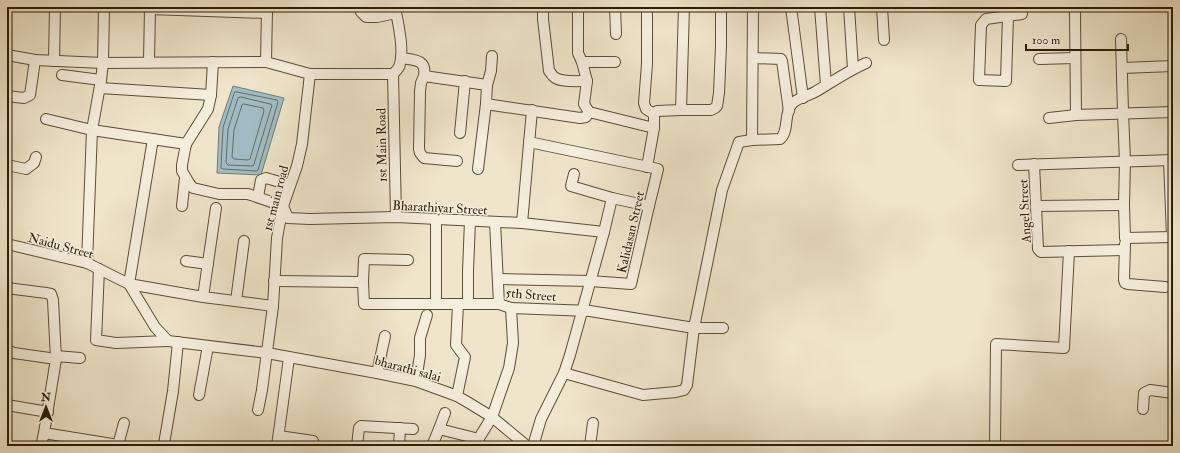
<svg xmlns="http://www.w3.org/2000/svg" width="1180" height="453" font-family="'IM FELL Double Pica',serif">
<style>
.water{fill:#a0bcc2;stroke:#727c76}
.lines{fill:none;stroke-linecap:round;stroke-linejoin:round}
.shore{stroke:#666c64;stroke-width:1}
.minor-casing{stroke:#5d4e36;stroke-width:12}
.minor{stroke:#f5eedd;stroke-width:10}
.labels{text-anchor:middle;stroke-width:3;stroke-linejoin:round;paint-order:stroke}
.street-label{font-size:13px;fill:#2c1c05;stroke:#f5eedd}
</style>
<rect width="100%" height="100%" fill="#efe5ca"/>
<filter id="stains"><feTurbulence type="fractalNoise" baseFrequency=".005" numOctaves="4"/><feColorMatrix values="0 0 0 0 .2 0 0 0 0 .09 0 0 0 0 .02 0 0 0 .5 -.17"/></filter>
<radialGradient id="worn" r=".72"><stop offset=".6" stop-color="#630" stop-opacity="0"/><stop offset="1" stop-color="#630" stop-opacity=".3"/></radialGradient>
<path class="water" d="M233,86L284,98L261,175L217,173L219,127Z"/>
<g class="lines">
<g class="shore">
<path d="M235,92H237L277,100L278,102L258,170L257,171L223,169L221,168L223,128Z"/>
<path d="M241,97L270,104L272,105L254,164L253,166L228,165L226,163L228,129L238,98Z"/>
<path d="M244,104L263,108L264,111L250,159L248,160L234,159L232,157L234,130L242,105Z"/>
</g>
<g class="minor-casing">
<g id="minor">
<path d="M359,7L361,12L366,17H377L396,13"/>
<path d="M543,7V19L549,71C551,73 552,75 553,76C559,83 579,81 587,81"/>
<path d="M578,7V53L582,62L587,81L584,104L589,112L654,128"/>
<path d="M615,7L616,34"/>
<path d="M647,7V64L644,103L646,109L654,114"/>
<path d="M791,7L803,98"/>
<path d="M820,7L826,85"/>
<path d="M849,7L853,69"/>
<path d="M882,7L884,40"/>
<path d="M150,9L267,13"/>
<path d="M1075,12L1076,115"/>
<path d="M1008,16L1006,81L979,80L981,25L986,19L1022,14L1021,7"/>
<path d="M1121,39L1123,113L1125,161L1124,205L1125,238L1173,237"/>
<path d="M7,55L35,60L103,63L266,62L310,74H393C395,72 398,69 399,67C405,51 398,23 395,7"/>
<path d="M401,58C414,60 427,59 424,76L487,85L486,104L580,118L586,117L589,112"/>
<path d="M753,58L781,59L782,61L789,111"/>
<path d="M1039,59L1075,58"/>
<path d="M54,61L55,7"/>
<path d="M149,62L150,7"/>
<path d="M266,62L267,8"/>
<path d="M582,62H615"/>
<path d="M1122,68L1173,66"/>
<path d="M393,74L396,217"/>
<path d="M62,75L101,80"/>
<path d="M424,76L421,83L420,91L419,149L420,153L424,158L457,161"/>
<path d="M487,85L491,71L492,56"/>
<path d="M100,88L211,95"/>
<path d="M7,96L24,98L30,95L35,60"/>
<path d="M681,110L684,7"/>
<path d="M1049,118L1076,115L1173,112"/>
<path d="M46,119L92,130L186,144L208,109L211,95L213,62"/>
<path d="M460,133L465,81"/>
<path d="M153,139L129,284L203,297"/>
<path d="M752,140L753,7"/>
<path d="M186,144L182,165V171L189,183L193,188L219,194H248L283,206L288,218L310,219L396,217L522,223L604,232"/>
<path d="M1169,160L1172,237"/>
<path d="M1034,164L1038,249L1041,252L1124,250"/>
<path d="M7,165L26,169L34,163L36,157"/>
<path d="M1018,165L1173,160"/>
<path d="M647,167L654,128V114L657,111L681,110H711L715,108L717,106L719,93L721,46V7"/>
<path d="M478,169L486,104"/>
<path d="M574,174L571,186L612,198L649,206"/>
<path d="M258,197L261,180L266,178L290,185"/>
<path d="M182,206L185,178"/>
<path d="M1036,206L1124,205"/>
<path d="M216,208L203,297L273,306"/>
<path d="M436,219V304"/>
<path d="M495,222L499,304"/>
<path d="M522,223L532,110"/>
<path d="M7,244L87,263L129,284L155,327L168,341L267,353L377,373L416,381L457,396L469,403L492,417L527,446"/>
<path d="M1125,244L1124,280L1125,283L1128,284L1165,287"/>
<path d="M186,261L208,264"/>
<path d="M87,263L92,130L101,80L103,63L104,7"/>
<path d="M99,269L96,340L116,343L168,341"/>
<path d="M498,279L590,281L631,284L649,206L658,169L529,142"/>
<path d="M274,281L363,282L364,259L408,260"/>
<path d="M363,282L364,304H499L511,308L590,311L694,328L722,190L739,142L752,140L780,139C789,132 784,114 791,105C796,98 808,96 815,92C832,82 848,71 866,63"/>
<path d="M7,288L46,293L51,294L53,300L56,359"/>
<path d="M236,301L244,241"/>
<path d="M468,304V271L470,221"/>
<path d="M7,350L14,353L56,359L44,433L41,446"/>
<path d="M56,356L80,358"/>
<path d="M377,373L385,336"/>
<path d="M564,373L643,395L676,392L684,390L687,385L694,328H723"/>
<path d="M416,381L420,355V338L427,315"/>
<path d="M199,395L208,346"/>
<path d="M457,396L465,357L456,345L458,304"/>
<path d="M7,405L48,412"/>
<path d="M1143,409L1144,393L1150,390L1173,393"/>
<path d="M258,410L262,390L273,306L277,238L283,206L297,166L302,144L310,74"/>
<path d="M445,413L439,429L479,439"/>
<path d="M44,433L118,445V446"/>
<path d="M279,436L313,441"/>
<path d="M164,444L173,391L178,342"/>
<path d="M118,445L124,423"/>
<path d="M277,446L289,358"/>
<path d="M357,446L359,428L361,426L413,429"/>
<path d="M399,446L400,428"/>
<path d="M432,446L439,429"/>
<path d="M474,446L492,417L509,368L513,343L511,308"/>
<path d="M533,446L541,419L564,373L570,355L604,232L612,198"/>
<path d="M590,446L593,423"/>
<path d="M995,446L996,344L1064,348L1069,251"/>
</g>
</g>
<use href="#minor" class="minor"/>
</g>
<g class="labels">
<g class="street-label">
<text transform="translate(381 145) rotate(-91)" y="5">1st Main Road</text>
<text transform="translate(275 198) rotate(-75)" y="5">1st main road</text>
<text transform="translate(440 207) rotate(3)" y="5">Bharathiyar Street</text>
<text transform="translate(1024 211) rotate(-93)" y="5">Angel Street</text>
<text transform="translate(630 232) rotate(-77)" y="5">Kalidasan Street</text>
<text transform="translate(61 245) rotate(15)" y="5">Naidu Street</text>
<text transform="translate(531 294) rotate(5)" y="5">5th Street</text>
<text transform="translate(408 368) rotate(15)" y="5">bharathi salai</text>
</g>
</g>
<rect width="1180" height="453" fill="none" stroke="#efe5ca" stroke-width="24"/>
<rect x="8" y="8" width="1164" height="437" fill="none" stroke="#2c1c05" stroke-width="2"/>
<rect x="12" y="12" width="1156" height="429" fill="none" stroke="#2c1c05"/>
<g transform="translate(46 407)" stroke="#f5eedd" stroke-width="3" paint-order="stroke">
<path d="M0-3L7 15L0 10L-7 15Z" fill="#2c1c05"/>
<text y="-6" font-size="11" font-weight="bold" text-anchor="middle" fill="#2c1c05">N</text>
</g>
<path d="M1026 44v6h102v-6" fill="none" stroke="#2c1c05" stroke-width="2"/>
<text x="1032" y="44" font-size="12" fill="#2c1c05" stroke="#f5eedd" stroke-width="3" paint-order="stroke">100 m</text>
<rect width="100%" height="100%" filter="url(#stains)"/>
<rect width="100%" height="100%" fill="url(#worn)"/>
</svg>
